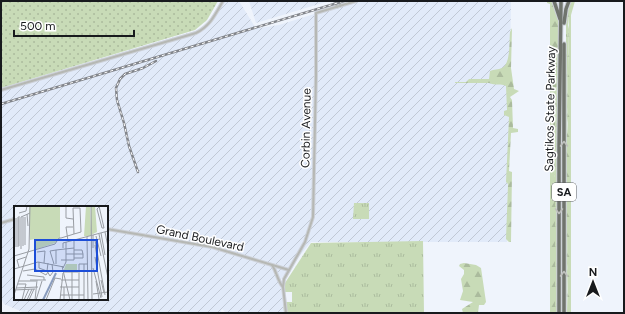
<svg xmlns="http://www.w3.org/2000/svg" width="625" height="314" font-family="Figtree,sans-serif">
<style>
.industrial{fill:url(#industrial-furrows);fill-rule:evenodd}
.grass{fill:url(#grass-tufts)}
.forest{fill:url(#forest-firs)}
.park{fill:url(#park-dots)}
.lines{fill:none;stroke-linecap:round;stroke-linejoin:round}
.tertiary-casing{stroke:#cdd1d8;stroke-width:4}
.motorway-casing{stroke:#cdd1d8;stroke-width:5.5}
.tertiary{stroke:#b6b8b4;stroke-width:2}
.motorway{stroke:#70746d;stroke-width:3.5}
.rail-casing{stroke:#82858b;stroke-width:2.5}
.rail{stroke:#fff;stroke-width:1;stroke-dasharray:3;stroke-linecap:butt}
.oneway{stroke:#bfc0bd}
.labels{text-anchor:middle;stroke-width:3;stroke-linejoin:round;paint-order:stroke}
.shield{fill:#fff;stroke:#5d5f61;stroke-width:1}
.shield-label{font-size:11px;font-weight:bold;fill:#181a1d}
.street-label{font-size:12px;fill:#181a1d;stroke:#fff}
.inset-river{fill:none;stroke:#899cbd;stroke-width:2}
.inset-road{fill:none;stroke:#999da3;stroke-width:1}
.view{fill:#1d4ed8;fill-opacity:0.15;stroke:#1d4ed8;stroke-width:2}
.inset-edge{fill:none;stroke:#181a1d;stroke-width:2}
</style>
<defs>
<pattern id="industrial-furrows" width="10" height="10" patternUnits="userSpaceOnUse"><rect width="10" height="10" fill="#e1eaf9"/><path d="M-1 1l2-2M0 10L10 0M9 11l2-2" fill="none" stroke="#c0c8d5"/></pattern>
<pattern id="grass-tufts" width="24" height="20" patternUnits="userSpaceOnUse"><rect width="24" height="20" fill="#c8dbb7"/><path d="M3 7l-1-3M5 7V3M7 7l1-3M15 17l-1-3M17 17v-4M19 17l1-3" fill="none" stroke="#abbb9d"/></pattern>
<pattern id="forest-firs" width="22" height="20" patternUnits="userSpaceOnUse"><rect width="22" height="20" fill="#c8dbb7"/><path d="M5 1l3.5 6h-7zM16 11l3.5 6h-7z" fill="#abbb9d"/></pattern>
<pattern id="park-dots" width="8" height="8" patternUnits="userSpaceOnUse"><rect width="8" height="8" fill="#c8dbb7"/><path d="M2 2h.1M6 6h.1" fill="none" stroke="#abbb9d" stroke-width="1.8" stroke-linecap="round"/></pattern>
</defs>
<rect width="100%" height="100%" fill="#eff4fc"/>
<g class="industrial">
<path d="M221,1H239L255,27L260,28L279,25L356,1H511L507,242H311L280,280L284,313H226L222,309L220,313H25L4,304L1,298V88L195,31L202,27L209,21ZM15,207H107V299H15Z"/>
<path d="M249,1H329L256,23Z"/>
</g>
<g class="grass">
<path d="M570,2L568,25L569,29L567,107L568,118L567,123L566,192L568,223L567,264L568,271L566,313V15Z"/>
<path d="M555,7L560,22L558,313H555V199L550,187V178L554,177L555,175L554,153L559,21Z"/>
<path d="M561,157L562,165H563V313H560Z"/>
<path d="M354,203H369V219H353Z"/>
<path d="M423,241L424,313H284L283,302H292V292H285V283L311,243Z"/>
</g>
<g class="forest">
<path d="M547,1H553L559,21L554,153L555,175L554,178H551V186H554L555,199V313H550V4L547,3Z"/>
<path d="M571,1H575L571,15V313H567L568,271L567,264C568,228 566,192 566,156C566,140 569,123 567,107L569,29L568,6Z"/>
<path d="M512,28L511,68L514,89L519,91L510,97L512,100L513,128L518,129V132L511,133L509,171L512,172L511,242H509L506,239L508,184L506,182L509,117L504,115V111L507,110L506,86C501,83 495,86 489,83H455V82H466L469,79H489L490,71C494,69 498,70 502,68C511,64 509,41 510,32Z"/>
<path d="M464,263L476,265L481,268L486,302L484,305H479L478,313H463L462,309L473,302L460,300L463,291L461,279L464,274V270L459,266L460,264Z"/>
</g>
<path class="park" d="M1,1H218L207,20L195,30L1,88Z"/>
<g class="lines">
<g class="tertiary-casing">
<g id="tertiary">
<path d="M335,1L337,7"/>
<path d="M339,1L340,6"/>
<path d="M1,90L196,33C210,26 215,15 223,1"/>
<path d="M1,223L15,219"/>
<path d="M107,229L212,247L289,270"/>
<path d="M272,265C277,272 277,280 283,287"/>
<path d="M286,313L283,287L284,279L305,242L313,217L316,75V13L356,1"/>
</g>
</g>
<g class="motorway-casing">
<g id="motorway">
<path d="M554,1L560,19"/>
<path d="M564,23L566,9L569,1"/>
<path d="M564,44V313"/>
<path d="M559,313V149L561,1"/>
</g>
</g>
<use href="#tertiary" class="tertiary"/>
<use href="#motorway" class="motorway"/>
<g class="rail-casing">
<g id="rail">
<path d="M1,104L344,1"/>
<path d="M138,172L129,146L124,123L117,100L116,88L120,79L125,74L143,68L156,61"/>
</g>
</g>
<use href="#rail" class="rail"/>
</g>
<defs><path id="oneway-chevron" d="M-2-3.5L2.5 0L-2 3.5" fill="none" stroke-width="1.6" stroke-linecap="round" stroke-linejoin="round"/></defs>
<g class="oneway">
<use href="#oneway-chevron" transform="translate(564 144) rotate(-90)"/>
<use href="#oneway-chevron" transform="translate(559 211) rotate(90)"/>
<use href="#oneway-chevron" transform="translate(564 274) rotate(-90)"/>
</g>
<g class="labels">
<rect class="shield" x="552" y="183" width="24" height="18" rx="3"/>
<g class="shield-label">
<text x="564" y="196">SA</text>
</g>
<g class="street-label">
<text transform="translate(550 109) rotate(-89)" y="4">Sagtikos State Parkway</text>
<text transform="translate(306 128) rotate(-89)" y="4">Corbin Avenue</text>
<text transform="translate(200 238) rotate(12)" y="4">Grand Boulevard</text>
</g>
</g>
<g transform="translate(14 206)">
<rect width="94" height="94" fill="#eff4fc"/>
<path d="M52,58H63V66H49Z" fill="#c8dbb7"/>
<path d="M72,0H76V24L77,0H81L83,26L75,30H70Z" fill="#c8dbb7"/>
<path d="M15,0H46V32L41,37L20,44L21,33L16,34Z" fill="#c8dbb7"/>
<path class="inset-river" d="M29,94L42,67"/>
<path class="inset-road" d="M52,0V12L59,13M77,0L78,94M85,0L90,22M86,0L83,3L88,22H90M5,7L12,5L13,0M13,8L14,20M5,10V40M9,11V40M2,12V41M91,26L94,41M87,27L91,49M85,28L94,72M79,29V42M82,30L87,50M73,31L74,94M86,33L81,34L91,89M54,35L52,21H59M11,39V11M81,39L83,51M4,41V11M49,42V37L94,25M7,43V11L16,7M42,44L60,42M60,44H68L69,48M23,46L31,45L30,57M52,48H69M0,50L41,38L45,32H47L60,28L67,26L66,2H59L60,28M81,51L88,91M60,52H69V48M47,54H60V33M25,56V62L33,65M34,57L33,65L36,70L39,66L38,58M40,58L36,45L42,44M42,58V44M70,58V94M48,60L56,94M5,61L3,54L12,51M49,62L52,56V36M79,62L87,92M0,63L24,56L50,61M9,65L21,63L32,69L34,66M50,66H64M13,69L30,71V74M16,74H32M47,74H65M87,74L90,87M5,75H22M82,75L85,93M4,78H12L8,94M46,81H65M50,81V94M2,82L24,81M0,84L21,83M79,88L94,86M0,89L15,43L16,0M47,89H70M10,94L15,83M13,94L18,83M15,94L20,83M21,94L23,74M22,94L28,75M32,94L41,72L47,73M46,94L49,67M58,94V66M65,94V58H74"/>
<path class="view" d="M21,34H83V65H21Z"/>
<rect width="94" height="94" class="inset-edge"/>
</g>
<rect width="625" height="314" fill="none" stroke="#181a1d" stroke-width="4"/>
<g transform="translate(593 282)" stroke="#ffffff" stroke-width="3" paint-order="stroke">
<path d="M0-3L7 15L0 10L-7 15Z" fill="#181a1d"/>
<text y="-6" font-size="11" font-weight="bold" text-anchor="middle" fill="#181a1d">N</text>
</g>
<path d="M14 30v6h120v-6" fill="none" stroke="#181a1d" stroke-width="2"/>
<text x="20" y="30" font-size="12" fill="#181a1d" stroke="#ffffff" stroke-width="3" paint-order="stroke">500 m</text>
</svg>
